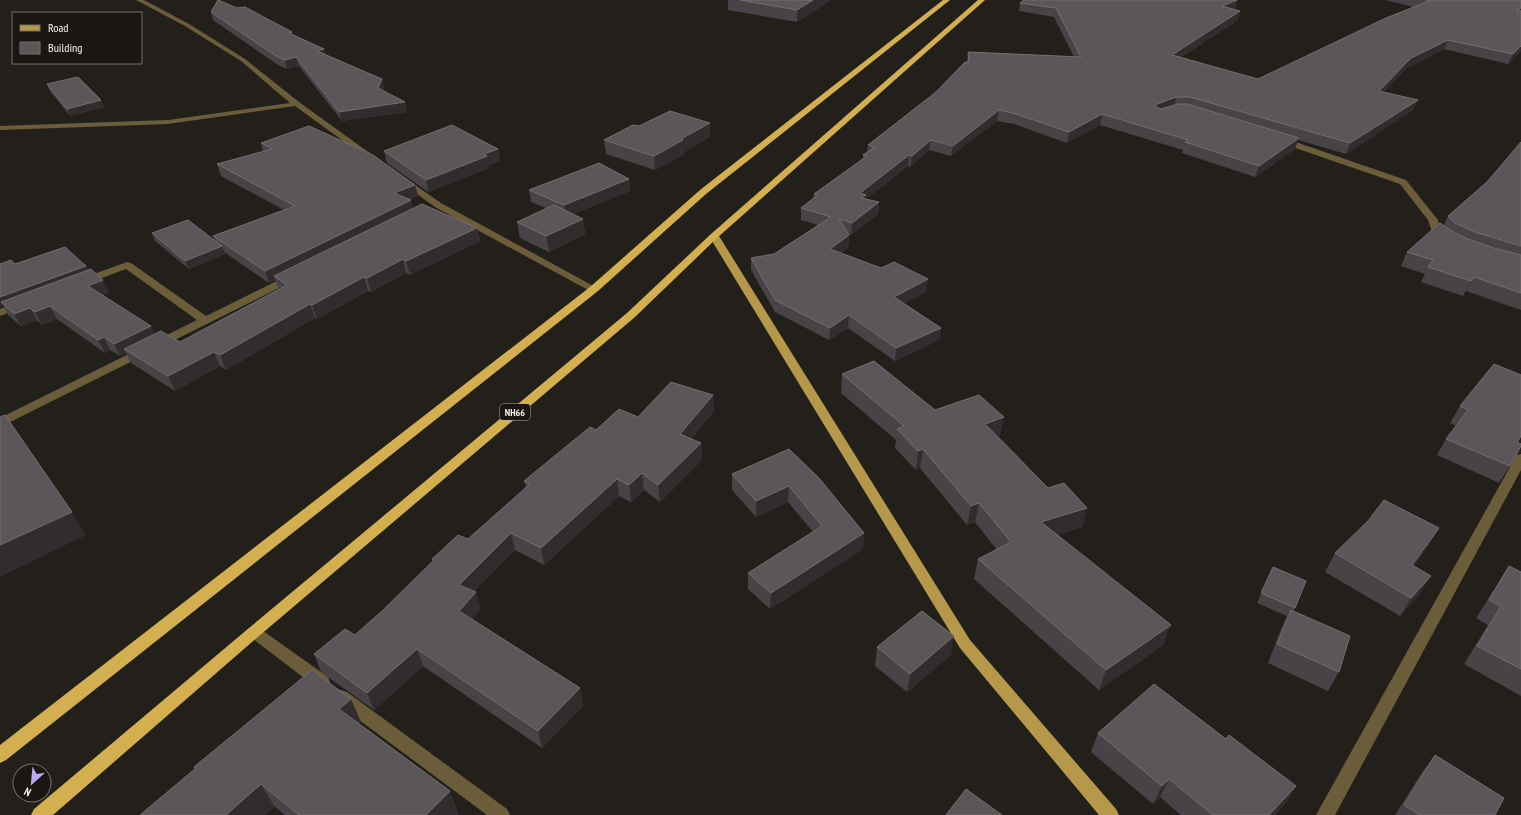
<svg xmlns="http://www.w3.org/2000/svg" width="1521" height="815" font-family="'PT Sans Narrow',sans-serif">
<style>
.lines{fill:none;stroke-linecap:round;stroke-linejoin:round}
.minor{fill:#6b5d39;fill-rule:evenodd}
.major{fill:#b6984a;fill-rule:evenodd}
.highway{fill:#d4af4f;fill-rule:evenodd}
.wall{fill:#474347}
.shaded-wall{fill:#312d2e}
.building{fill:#5a5659;stroke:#726f70}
.labels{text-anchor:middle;stroke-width:3.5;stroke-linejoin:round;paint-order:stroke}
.shield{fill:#1a1712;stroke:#b3b1ad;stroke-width:1}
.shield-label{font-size:10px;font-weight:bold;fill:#f5f3ef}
</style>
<rect width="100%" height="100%" fill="#23201b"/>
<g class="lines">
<g class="minor">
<path d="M136,0H144L189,24L245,59L299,102L378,159L377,161H371L295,106L168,124L0,130V126L168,120L290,103L241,61L185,26Z"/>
<path d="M1278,138H1284L1406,180L1438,220L1440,230L1450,239L1445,242L1436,237L1432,232L1428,220L1400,184L1278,142Z"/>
<path d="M402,176L441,203L599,289L594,292L590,291L435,207L399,181L398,179Z"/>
<path d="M127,262L131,263L206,316L287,276L291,275L296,278L295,280L0,427V418L197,320L126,269L88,283H80L79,281L80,279Z"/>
<path d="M21,302L26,305L25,307L0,316V309Z"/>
<path d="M1521,454V470L1335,815H1316L1515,458L1516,455Z"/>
<path d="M254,626L259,628L328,677L330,682L328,687L322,689L316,687L249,636L246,632L249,628Z"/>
<path d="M341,690L347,692L507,809L510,815H487L335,702L333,697L335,692Z"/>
</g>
<path class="major" d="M714,233L719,236L970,640L1116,809L1119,815H1099L960,648L709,236Z"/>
<g class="highway">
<path d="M943,0H950L706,194L598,291L6,760L0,763V745L590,287L700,190Z"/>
<path d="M978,0H985L717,238L635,317L259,636L53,815H31L34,809L249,628L627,313L711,234Z"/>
</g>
</g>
<g class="wall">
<path d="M728,0H831L797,22L728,10Z"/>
<path d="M1237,0L1235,9H1234L1238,20L1180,58L1258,79L1414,7L1385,0H1521V51L1508,64L1444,49L1407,68L1384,92L1413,110L1346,154L1298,140L1295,149L1255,177L1182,153L1183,150L1100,125L1067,143L1014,124L997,121L951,156L929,150L910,167L908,166L866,199L879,202L878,214L851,235L848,234L849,235L848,247L841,253L881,268L928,279L926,292L904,303L941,328L939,340L895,361L848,328L829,340L775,312L751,270V258L774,254L818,225L801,220V208L813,198L814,194L863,159V155L867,152L868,145L936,92L967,62L968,52L1074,57L1054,17L1019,11L1020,3Z"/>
<path d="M237,8L292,32V34L326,55L382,79L384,89L383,91L407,112L342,121L299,66L287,69L278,65L213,20L211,12Z"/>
<path d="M47,84L101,100L104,107L70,116L50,91Z"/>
<path d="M710,123V137L684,152V154L655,170L606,154L604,140L639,126Z"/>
<path d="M1521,142V310L1466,291L1463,296L1421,282L1425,274L1401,266L1407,252L1444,225L1448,216L1487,182Z"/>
<path d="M261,143L415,185L418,196L410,199L413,208L477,228L480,241L410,275L406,273L371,292L368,291L317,319L315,318L226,370L220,366L175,391L131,363L126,353L120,356L110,350L105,353L57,319L42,325L37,320L21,326L8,315L4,306L0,307V264H15L86,266L88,270L109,292L102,295L154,334L180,342L279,289L275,280L269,283L224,252L225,254L189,269L155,241L152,233L215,241L213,236L284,210L221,176L217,164L263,152Z"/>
<path d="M498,149L500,161L489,165V168L428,192L387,163L384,151Z"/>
<path d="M629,179L630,191L573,214L583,219L585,234L549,252L520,238L517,222L546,208L531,202L529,190Z"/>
<path d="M842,374L1000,436H998L1048,488L1087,508L1082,527L1057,535L1163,645L1099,690L974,579L978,559L997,550L975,522L967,525L920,468L916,470L895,448L896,440L841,393Z"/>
<path d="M1521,375V437L1518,442L1510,466L1499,483L1437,455L1446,439L1457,426L1450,423L1460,406Z"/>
<path d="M714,411L691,439L701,443L702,460L660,502L644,490L631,502L619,496L544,565L515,550L474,591L481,609L472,619L580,688L583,706L542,748L423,666L374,710L321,672L314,654L355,635L382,611L433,562L432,559L468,539L526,487L524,481L596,430L638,417Z"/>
<path d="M789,449L864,533L863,549L770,609L748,589V573L813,532L788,502L756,517L732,490V474Z"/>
<path d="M1439,528L1428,546L1414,566L1419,595L1400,616L1325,572L1335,553Z"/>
<path d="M1509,566L1521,572V696L1464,664L1488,625L1476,618L1497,585Z"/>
<path d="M1273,567L1295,608L1293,611L1339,672L1328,691L1268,663L1281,629L1287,616L1257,603Z"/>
<path d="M877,647L951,655L907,692L875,666Z"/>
<path d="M361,722L359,724L450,791L458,814L457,815H285L274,806L265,815H140L195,769L194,767Z"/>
<path d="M1098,733L1226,739L1296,786L1285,804L1275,815H1181L1160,797L1153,804L1091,752Z"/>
<path d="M1435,755L1495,815H1395L1421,774Z"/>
</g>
<g class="shaded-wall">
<path d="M813,0H831L797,22V10Z"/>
<path d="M1237,0L1235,9L1220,15L1222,6Z"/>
<path d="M1521,8V15L1516,10Z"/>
<path d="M1240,11L1238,20L1169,65L1172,55Z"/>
<path d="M1448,40L1444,49L1407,68L1375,101L1379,91L1411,58Z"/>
<path d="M1521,46V51L1508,64L1513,54Z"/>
<path d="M324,49L327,58L317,51Z"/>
<path d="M296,57L299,66L287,69L285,60Z"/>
<path d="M382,79L384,89L380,98L378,88Z"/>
<path d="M1176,97L1174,108L1153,115L1155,105Z"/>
<path d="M101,100L104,107L70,116L67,109Z"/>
<path d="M1418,100L1413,110L1346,154L1350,143Z"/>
<path d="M405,102L407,112L342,121L339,112Z"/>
<path d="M999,110L997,121L951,156L953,146Z"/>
<path d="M1102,114L1100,125L1067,143L1069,132Z"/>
<path d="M710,123V137L684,152V154L655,170L654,156L681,139Z"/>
<path d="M1299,138L1295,149L1255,177L1259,166Z"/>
<path d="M931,140L929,150L910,167L912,156Z"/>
<path d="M498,149L500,161L489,165V168L428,192L426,180L484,154Z"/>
<path d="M909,155L908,166L865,200V206L860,193Z"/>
<path d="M629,179L630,191L566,217L564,205Z"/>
<path d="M415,185L418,196L397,205L394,193Z"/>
<path d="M411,200L414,212L274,276L275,280L269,283L265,271Z"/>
<path d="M879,202L878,214L851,235L852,223Z"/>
<path d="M583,219L585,234L549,252L546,236Z"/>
<path d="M477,228L480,241L410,275L406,261Z"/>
<path d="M849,235L848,247L830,261V249Z"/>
<path d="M222,246L225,254L189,269L185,261Z"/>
<path d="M403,259L406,273L371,292L367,278Z"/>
<path d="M86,266L90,274L1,302L4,306L0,307V297Z"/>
<path d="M364,277L368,291L317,319L312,305Z"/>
<path d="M1474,277L1466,291L1463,296L1471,281Z"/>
<path d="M928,279L926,292L893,309L894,297Z"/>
<path d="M103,280L109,292L94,298L88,286Z"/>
<path d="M310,304L315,318L226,370L220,355Z"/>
<path d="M50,306L57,319L42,325L35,312Z"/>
<path d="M30,308L37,320L21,326L14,314Z"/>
<path d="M849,315L848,328L829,340L830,328Z"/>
<path d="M151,326L157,338L124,349L126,353L120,356L114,344Z"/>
<path d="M941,328L939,340L895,361L896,348Z"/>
<path d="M104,337L110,350L105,353L98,340Z"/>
<path d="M214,352L220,366L175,391L168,376Z"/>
<path d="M713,395L714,411L681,451L680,434Z"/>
<path d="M1004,417L1000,436L982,443L985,424Z"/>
<path d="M701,443L702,460L660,502L658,485Z"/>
<path d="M923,449L920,468L916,470L918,451Z"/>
<path d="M642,473L644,490L631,502L629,485Z"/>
<path d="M617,479L619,496L544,565L541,548Z"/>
<path d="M789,486L788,502L756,517V501Z"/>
<path d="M979,503L975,522L967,525L971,506Z"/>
<path d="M1087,508L1082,527L1036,542L1041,522Z"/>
<path d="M72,512L86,535L0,577V545Z"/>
<path d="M1439,528L1428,546L1401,584L1412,565Z"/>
<path d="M511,533L515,550L464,602L459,585Z"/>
<path d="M864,533L863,549L770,609L771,593Z"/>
<path d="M1431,576L1419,595L1400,616L1411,598Z"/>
<path d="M476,592L481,609L464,628L459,611Z"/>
<path d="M1171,625L1163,645L1099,690L1106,670Z"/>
<path d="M954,636L951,655L907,692L910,674Z"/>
<path d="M417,649L423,666L374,710L367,693Z"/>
<path d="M580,688L583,706L542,748L538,731Z"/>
<path d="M351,699L361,722L349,733L339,709Z"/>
<path d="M1169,779L1160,797L1153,804L1162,786Z"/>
<path d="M261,784L274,806L265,815H226Z"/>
<path d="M1296,786L1285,804L1275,815H1269Z"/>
<path d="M450,791L458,814L457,815H426Z"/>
</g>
<g class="building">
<path d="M218,0L237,8L245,7L292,32L289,33L324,49L317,51L382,79L378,88L405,102L339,112L296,57L285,60L276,56L211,12Z"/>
<path d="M740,0H813L797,10Z"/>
<path d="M1024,0H1237L1222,6L1240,11L1172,55L1258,79L1386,18L1429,1L1426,0H1521V8L1516,10L1521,11V46L1513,54L1448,40L1411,58L1379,91L1418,100L1350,143L1190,97H1176L1155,105L1156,107L1161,109L1178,104H1187L1299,138L1259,166L1185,142L1188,140L1102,114L1069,132L1016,114L999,110L953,146L931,140L912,156L909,155L860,193L866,195L861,198L879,202L852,223L839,219L849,235L830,249L881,268L894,262L928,279L894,297L941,328L896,348L849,315L830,328L775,300L751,258L774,254L831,217L801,208L818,195L814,194L867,156L863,155L875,147L868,145L936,92L965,62H969L968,52L1081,57L1056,8L1020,3Z"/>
<path d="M78,77L101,100L67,109L47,84Z"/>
<path d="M670,111L710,123L681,139L683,140L654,156L604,140L633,125L639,126Z"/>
<path d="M452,125L498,149L484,154L487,156L426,180L384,151Z"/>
<path d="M309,126L373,155L415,185L394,193L411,200L265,271L213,236L295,206L217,164L272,149L261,143Z"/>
<path d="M1521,142V246L1475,232L1455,223L1448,216L1487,182Z"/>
<path d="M599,163L629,179L564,205L529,190Z"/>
<path d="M422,204L477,228L406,261L403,259L367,278L364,277L312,305L310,304L220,355L214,352L168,376L124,349L161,331L180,342L287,285L274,276Z"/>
<path d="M554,205L583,219L546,236L517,222Z"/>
<path d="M188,220L222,246L185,261L152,233Z"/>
<path d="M1440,223L1455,233L1468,239L1494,248L1521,255V293L1474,277L1471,281L1428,267L1433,260L1407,252Z"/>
<path d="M65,247L86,266L0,297V264L11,260L15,264Z"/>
<path d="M91,269L103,280L88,286L151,326L114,344L104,337L98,340L50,306L35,312L30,308L14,314L1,302Z"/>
<path d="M874,361L935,410L979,395L1004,417L985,424L1048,488L1064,483L1087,508L1041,522L1171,625L1106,670L978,559L1011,542L979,503L971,506L923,449L918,451L897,429L904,426L842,374Z"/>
<path d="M1494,364L1521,375V436L1517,442L1521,444V446L1510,466L1446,439L1468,410L1460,406Z"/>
<path d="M671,382L713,395L680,434L701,443L658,485L642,473L629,485L617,479L541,548L511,533L459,585L476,592L459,611L580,688L538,731L417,649L367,693L314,654L345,629L355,635L382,611L434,560L432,559L458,535L468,539L530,484L524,481L590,427L596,430L619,409L638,417Z"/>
<path d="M5,415L72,512L0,545V417Z"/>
<path d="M789,449L819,478L864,533L771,593L748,573L822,526L789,486L756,501L732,474Z"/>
<path d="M1384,500L1439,528L1412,565L1431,576L1411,598L1335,553L1368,521Z"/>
<path d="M1509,566L1521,572V669L1477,646L1501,606L1489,600Z"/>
<path d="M1273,567L1306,581L1295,608L1261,593Z"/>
<path d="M1291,610L1350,636L1339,672L1277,644Z"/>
<path d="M922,611L954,636L910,674L877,647Z"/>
<path d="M312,670L351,699L339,709L450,791L426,815H299L261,784L226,815H140L196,768L194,767Z"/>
<path d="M1154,684L1226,739L1229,735L1296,786L1269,815H1213L1169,779L1162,786L1098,733Z"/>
<path d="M1435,755L1504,798L1495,815H1420L1404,805Z"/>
<path d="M966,789L1002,815H946Z"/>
</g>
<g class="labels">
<rect class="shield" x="500" y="404" width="30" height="16" rx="3"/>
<g class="shield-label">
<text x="515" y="416">NH66</text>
</g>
</g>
<rect x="12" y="12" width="130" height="52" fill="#1a1712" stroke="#726f6a"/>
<rect x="20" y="25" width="20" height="6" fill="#b6984a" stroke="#726f6a"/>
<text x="48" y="32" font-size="12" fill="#f5f3ef">Road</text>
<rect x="20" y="42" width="20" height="12" fill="#5a5659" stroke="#726f6a"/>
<text x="48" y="52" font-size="12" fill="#f5f3ef">Building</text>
<g transform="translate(32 783) rotate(207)"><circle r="19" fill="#1a1712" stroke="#726f6a"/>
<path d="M0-3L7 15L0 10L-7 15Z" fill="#bfa8f4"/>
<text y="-6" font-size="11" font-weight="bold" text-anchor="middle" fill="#f5f3ef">N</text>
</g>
</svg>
